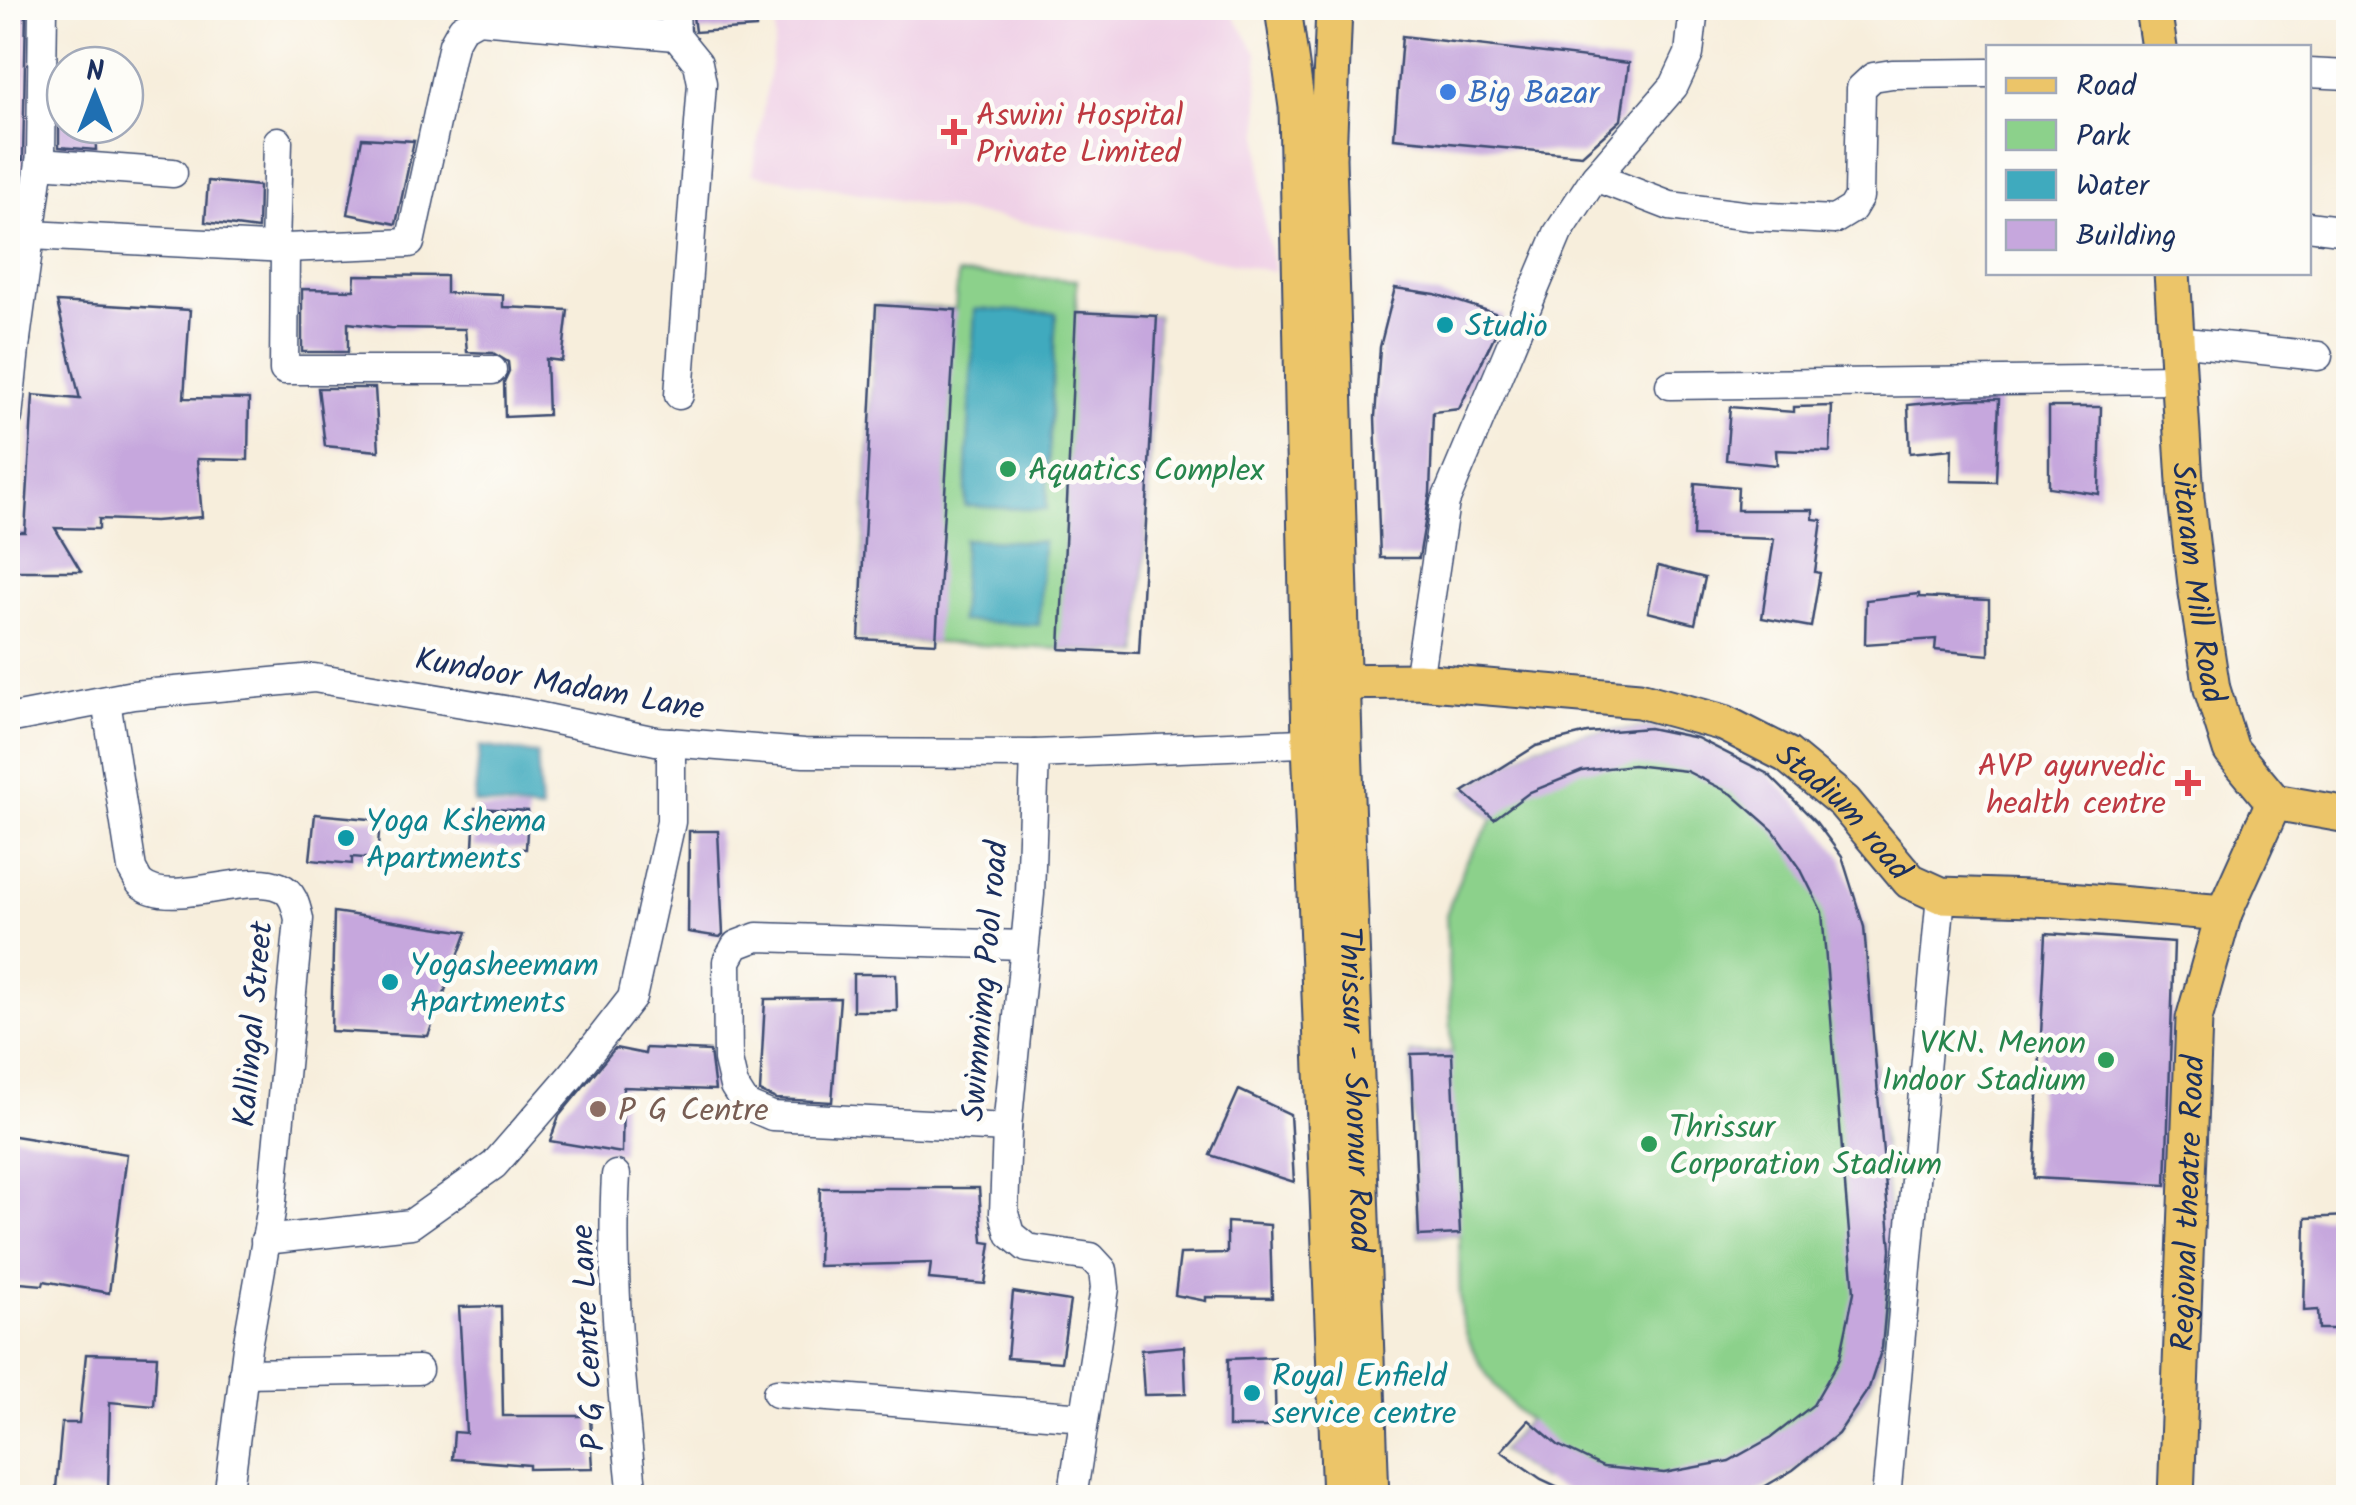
<svg xmlns="http://www.w3.org/2000/svg" width="2356" height="1505" font-family="Kalam,sans-serif">
<style>
.built{fill:#efd0e6}
.green{fill:#8cd18b;stroke:#548074;stroke-width:2.5}
.water{fill:#3faabe;stroke:#2d6c8e;stroke-width:2.5}
.building{fill:#c6a7dd}
.lines{fill:none;stroke-linecap:round;stroke-linejoin:round}
.minor-casing{stroke:#3c4c71;stroke-width:31}
.major-casing{stroke:#3c4c71;stroke-width:39}
.minor{stroke:#fff;stroke-width:28}
.major{stroke:#ecc569;stroke-width:35}
.shop-dot{fill:#3f7fe0;stroke:#fdfcf7;stroke-width:4}
.health-dot{fill:#e0444e;stroke:#fdfcf7;stroke-width:4}
.culture-dot{fill:#0f9aa8;stroke:#fdfcf7;stroke-width:4}
.leisure-dot{fill:#2e9e5b;stroke:#fdfcf7;stroke-width:4}
.education-dot{fill:#8d6e63;stroke:#fdfcf7;stroke-width:4}
.labels{text-anchor:middle;stroke-width:9;stroke-linejoin:round;paint-order:stroke}
.shop-label{font-size:32px;fill:#366cbe;stroke:#fdfcf7;text-anchor:start}
.health-label{font-size:32px;fill:#be3a42;stroke:#fdfcf7;text-anchor:start}
.culture-label{font-size:32px;fill:#0d838f;stroke:#fdfcf7;text-anchor:start}
.leisure-label{font-size:32px;fill:#27864d;stroke:#fdfcf7;text-anchor:start}
.street-label{font-size:32px;fill:#1b2f5e;stroke:#fdfcf7}
.education-label{font-size:32px;fill:#785e54;stroke:#fdfcf7;text-anchor:start}
</style>
<rect width="100%" height="100%" fill="#fdfcf7"/>
<filter id="ink" filterUnits="userSpaceOnUse"><feTurbulence type="fractalNoise" baseFrequency=".01" numOctaves="2"/><feDisplacementMap in="SourceGraphic" scale="20" xChannelSelector="R" yChannelSelector="G"/><feConvolveMatrix kernelMatrix="1 2 1 2 8 2 1 2 1" color-interpolation-filters="sRGB"/></filter>
<filter id="wash" filterUnits="userSpaceOnUse"><feTurbulence type="fractalNoise" baseFrequency=".0048" numOctaves="4" result="noise"/><feDisplacementMap in="SourceGraphic" scale="40" xChannelSelector="R" yChannelSelector="G"/><feGaussianBlur stdDeviation="2.25" result="paint"/><feColorMatrix in="noise" values="0 0 0 0 0 0 0 0 0 0 0 0 0 0 0 0 0 1.4 0 .05"/><feComposite in="paint" operator="in"/></filter>
<g filter="url(#wash)">
<rect width="100%" height="100%" fill="#f7eedc"/>
<g class="built">
<path d="M8,8H34V151L8,327Z"/>
<path d="M777,8H1228L1257,53L1263,218L1275,272L1073,231L752,174L775,41Z"/>
</g>
<g class="green">
<path d="M958,274L1077,280L1076,312L1157,316L1139,653L859,639L876,305L955,309Z"/>
<path d="M1649,728L1697,738L1768,774L1864,927L1893,1272L1887,1335L1869,1388L1838,1435L1793,1470L1745,1497L1541,1479L1501,1451L1528,1420C1499,1396 1472,1360 1463,1322C1457,1295 1461,1262 1459,1234L1419,1236L1411,1054L1452,1052L1446,915L1465,864L1493,819L1463,792L1537,746L1587,733Z"/>
</g>
<g class="water">
<path d="M975,309L1056,313L1046,510L965,506Z"/>
<path d="M964,539L1043,542L1039,625L960,621Z"/>
<path d="M480,746L537,754L541,811L474,803Z"/>
</g>
<g id="blocks">
<g class="building">
<path d="M8,8H26L23,160H8Z"/>
<path d="M692,8H756V28L695,32Z"/>
<path d="M1402,36L1629,63L1621,120L1582,155L1394,138Z"/>
<path d="M59,116H65V125H95L96,150L59,147Z"/>
<path d="M362,138L414,141L396,224L348,214Z"/>
<path d="M208,181L259,186L258,229L205,222Z"/>
<path d="M355,275L446,276V293L503,295V307L568,310L562,361L546,359L548,415L505,417L504,382L509,371L508,362L493,353L467,352L465,329L391,328L348,323V352H302V289L354,290Z"/>
<path d="M1395,288L1435,294L1504,316L1459,409L1433,412L1430,493L1419,558H1380L1375,417L1380,347Z"/>
<path d="M57,302L190,310L184,398L249,399L248,460L197,459L202,517L155,521L99,519V529L55,528L81,571H11V532H25L33,395L80,399Z"/>
<path d="M876,305L956,310L936,643L859,639Z"/>
<path d="M1076,312L1157,316L1139,653L1060,649Z"/>
<path d="M318,388H375L379,451L325,446Z"/>
<path d="M1969,399H1999L1996,482L1951,481L1952,449L1910,453L1908,405Z"/>
<path d="M1832,406L1830,452L1776,450L1777,465L1726,460L1730,407L1794,412V407Z"/>
<path d="M2049,407H2101L2099,494L2049,487Z"/>
<path d="M1695,483L1738,487L1737,510H1813V519L1822,520L1815,572L1820,573L1811,627L1762,618L1774,539L1693,536Z"/>
<path d="M1658,566L1705,578L1695,624L1648,612Z"/>
<path d="M1919,594V597L1989,600V655L1935,650L1936,639L1865,644L1866,600Z"/>
<path d="M1649,728L1697,738L1768,774L1816,822L1842,857L1864,927L1891,1249L1882,1348L1869,1388L1838,1434L1793,1470L1745,1498H1582L1541,1479L1501,1451L1529,1420L1558,1445L1603,1467L1664,1473L1729,1461L1772,1437L1813,1405L1840,1358L1854,1292L1822,912L1800,868L1773,830L1732,794L1686,771L1633,765L1582,771L1530,792L1494,819L1463,792L1536,746L1587,733Z"/>
<path d="M475,808L528,811L526,849L473,847Z"/>
<path d="M315,814L380,820L377,859L352,857V864L310,860Z"/>
<path d="M689,831H718L723,934L720,937L688,932Z"/>
<path d="M334,912L467,932L428,1036L331,1031Z"/>
<path d="M2046,933L2174,942L2166,1185L2034,1178Z"/>
<path d="M853,974H896L897,1011H853Z"/>
<path d="M840,998L832,1102L776,1099L760,1092L765,999Z"/>
<path d="M615,1048L645,1054L646,1048L710,1051L715,1090L623,1087L622,1153L550,1141L559,1116Z"/>
<path d="M1452,1053L1460,1234L1419,1236L1411,1054Z"/>
<path d="M1239,1090L1290,1114L1294,1182L1210,1155Z"/>
<path d="M8,1135L127,1154L109,1293L44,1281L43,1285L8,1282Z"/>
<path d="M820,1188H979L983,1242L991,1243L985,1284L929,1279L931,1263L818,1266Z"/>
<path d="M2348,1216V1329H2319L2318,1310L2304,1311L2306,1218Z"/>
<path d="M1227,1222L1270,1225L1272,1298L1206,1297V1301L1175,1295L1180,1254L1227,1253Z"/>
<path d="M1013,1292L1070,1301L1061,1362L1007,1358Z"/>
<path d="M501,1306L503,1416H590L593,1468L529,1469V1465L452,1459L454,1432L466,1433L459,1307Z"/>
<path d="M1184,1346L1186,1394L1144,1395L1141,1350Z"/>
<path d="M86,1354L157,1356L154,1406L110,1402L108,1491L56,1488L62,1423H79Z"/>
<path d="M1274,1357L1276,1427H1228V1359Z"/>
</g>
</g>
</g>
<g filter="url(#ink)">
<use href="#blocks" fill-opacity="0" stroke="#3c4c71" stroke-width="2.5"/>
<g class="lines">
<g class="minor-casing">
<g id="minor">
<path d="M1694,8L1689,54L1674,86L1595,177L1670,206L1750,216L1834,220L1852,209L1859,197L1861,88L1873,77L1892,74L1988,73"/>
<path d="M676,36L698,63L702,83L679,395"/>
<path d="M2308,73L2348,75"/>
<path d="M40,163L173,173"/>
<path d="M2308,226L2348,231"/>
<path d="M31,235L285,248L410,243L453,44L462,28L478,19L676,36L675,8"/>
<path d="M275,247L278,141"/>
<path d="M285,248L284,370H492"/>
<path d="M8,339H16L8,417"/>
<path d="M16,339L41,155L43,8"/>
<path d="M2176,341L2318,356"/>
<path d="M1670,385L2178,379"/>
<path d="M1418,681L1445,502L1558,233L1595,177"/>
<path d="M106,701L132,869C135,874 137,879 140,883C170,910 244,871 280,887C293,892 296,906 299,919L271,1212L247,1347L228,1498"/>
<path d="M8,719L133,695L314,678L522,713L656,741L804,753L1035,754L1326,742"/>
<path d="M1035,754L1030,894L1007,1128L1004,1213L1010,1234L1027,1248L1091,1257L1103,1270L1105,1288L1072,1498"/>
<path d="M1007,1128L772,1116L746,1105L734,1086L728,1060L727,961L736,945L757,937L1024,945"/>
<path d="M616,1175C610,1282 622,1391 633,1498"/>
<path d="M265,1240L411,1224L494,1165L572,1075L632,998L671,822V742"/>
<path d="M243,1373L418,1370"/>
<path d="M777,1393L1084,1417"/>
<path d="M1886,1498L1941,895"/>
</g>
</g>
<g class="major-casing">
<g id="major">
<path d="M1283,8L1297,107L1310,743L1340,1498"/>
<path id="s1" d="M1334,8L1328,158L1344,742L1371,1498"/>
<path d="M2153,8L2159,48"/>
<path id="s2" d="M2172,272L2186,498L2197,593L2212,689L2231,750L2274,802L2348,815"/>
<path id="s3" d="M1319,682L1418,681L1639,700L1724,723L1787,755L1844,802L1910,881L1941,895L2057,899L2224,913"/>
<path id="s4" d="M2176,1498L2194,1019L2224,913L2274,802"/>
</g>
</g>
<use href="#minor" class="minor"/>
<use href="#major" class="major"/>
</g>
</g>
<circle class="shop-dot" cx="1448" cy="92" r="10"/>
<g class="health-dot">
<path d="M949 117h10v10h10v10h-10v10h-10v-10h-10v-10h10z"/>
<path d="M2183 768h10v10h10v10h-10v10h-10v-10h-10v-10h10z"/>
</g>
<g class="culture-dot">
<circle cx="1445" cy="325" r="10"/>
<circle cx="346" cy="838" r="10"/>
<circle cx="390" cy="982" r="10"/>
<circle cx="1252" cy="1393" r="10"/>
</g>
<g class="leisure-dot">
<circle cx="1008" cy="469" r="10"/>
<circle cx="2106" cy="1060" r="10"/>
<circle cx="1649" cy="1144" r="10"/>
</g>
<circle class="education-dot" cx="598" cy="1109" r="10"/>
<g class="labels">
<g class="shop-label">
<text x="1468" y="103">Big Bazar</text>
</g>
<g class="health-label">
<text x="976" y="125">Aswini Hospital<tspan x="976" dy="37">Private Limited</tspan></text>
<text x="2166" y="776" text-anchor="end">AVP ayurvedic<tspan x="2166" dy="37">health centre</tspan></text>
</g>
<g class="culture-label">
<text x="1465" y="336">Studio</text>
<text x="366" y="831">Yoga Kshema<tspan x="366" dy="37">Apartments</tspan></text>
<text x="410" y="975">Yogasheemam<tspan x="410" dy="37">Apartments</tspan></text>
<text x="1272" y="1386">Royal Enfield<tspan x="1272" dy="37">service centre</tspan></text>
</g>
<g class="leisure-label">
<text x="1028" y="480">Aquatics Complex</text>
<text x="2086" y="1053" text-anchor="end">VKN. Menon<tspan x="2086" dy="37">Indoor Stadium</tspan></text>
<text x="1669" y="1137">Thrissur<tspan x="1669" dy="37">Corporation Stadium</tspan></text>
</g>
<g class="street-label">
<text dy="11" stroke="none"><textPath href="#s2" startOffset="312">Sitaram Mill Road</textPath></text>
<text transform="translate(560 683) rotate(10)" y="11">Kundoor Madam Lane</text>
<text dy="11" stroke="none"><textPath href="#s3" startOffset="560">Stadium road</textPath></text>
<text transform="translate(984 981) rotate(-85)" y="11">Swimmimg Pool road</text>
<text transform="translate(252 1024) rotate(-85)" y="11">Kallingal Street</text>
<text dy="11" stroke="none"><textPath href="#s1" startOffset="1082">Thrissur - Shornur Road</textPath></text>
<text dy="11" stroke="none"><textPath href="#s4" startOffset="295">Regional theatre Road</textPath></text>
<text transform="translate(587 1338) rotate(-93)" y="11">P G Centre Lane</text>
</g>
<g class="education-label">
<text x="618" y="1120">P G Centre</text>
</g>
</g>
<rect width="2356" height="1505" fill="none" stroke="#fdfcf7" stroke-width="40"/>
<rect x="1986" y="45" width="325" height="230" fill="#fdfcf7" stroke="#a3aaba" stroke-width="2.5"/>
<rect x="2006" y="78" width="50" height="15" fill="#ecc569" stroke="#a3aaba" stroke-width="2.5"/>
<text x="2076" y="95" font-size="30" fill="#1b2f5e">Road</text>
<rect x="2006" y="120" width="50" height="30" fill="#8cd18b" stroke="#a3aaba" stroke-width="2.5"/>
<text x="2076" y="145" font-size="30" fill="#1b2f5e">Park</text>
<rect x="2006" y="170" width="50" height="30" fill="#3faabe" stroke="#a3aaba" stroke-width="2.5"/>
<text x="2076" y="195" font-size="30" fill="#1b2f5e">Water</text>
<rect x="2006" y="220" width="50" height="30" fill="#c6a7dd" stroke="#a3aaba" stroke-width="2.5"/>
<text x="2076" y="245" font-size="30" fill="#1b2f5e">Building</text>
<g transform="translate(95 95)"><circle r="48" fill="#fdfcf7" stroke="#a3aaba" stroke-width="2.5"/>
<path d="M0-8L18 38L0 25L-18 38Z" fill="#1f6fb2"/>
<text y="-15" font-size="28" font-weight="bold" text-anchor="middle" fill="#1b2f5e">N</text>
</g>
</svg>
